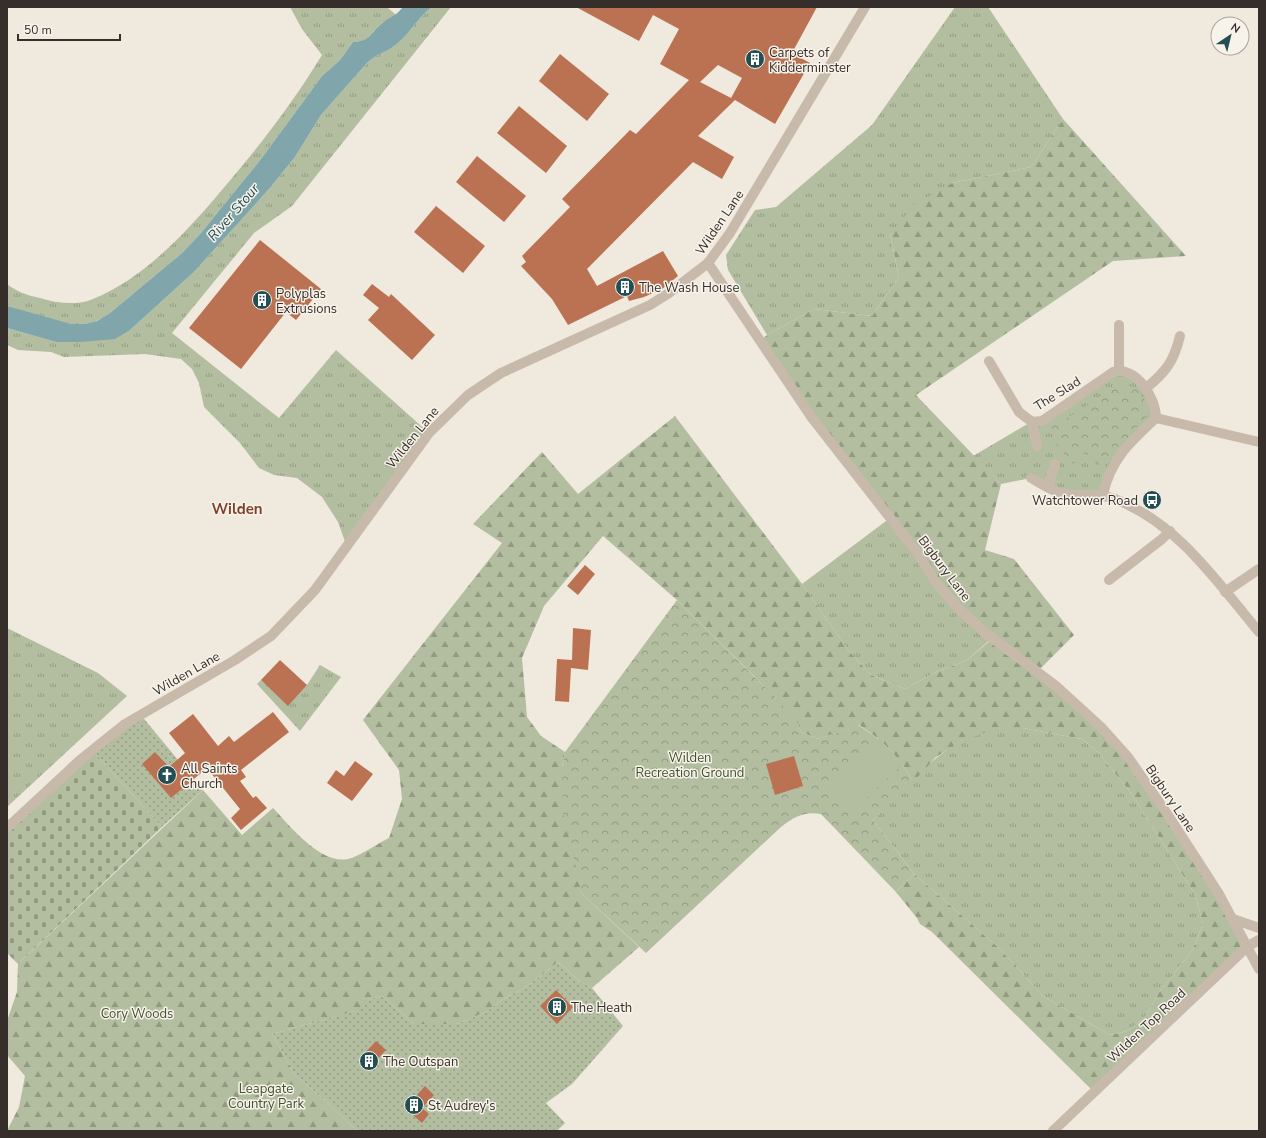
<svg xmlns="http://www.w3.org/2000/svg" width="1266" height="1138" font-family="'Nunito Sans',sans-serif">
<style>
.grass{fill:url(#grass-tufts)}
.forest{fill:url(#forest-firs)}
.cemetery{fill:url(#cemetery-stones)}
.park{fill:url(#park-crowns)}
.garden{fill:url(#garden-dots)}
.pitch{fill:#b2be9f}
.water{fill:#80a6ab}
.building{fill:#bb7252;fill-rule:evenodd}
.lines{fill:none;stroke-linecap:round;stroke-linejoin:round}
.minor{stroke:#c8baab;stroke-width:10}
.labels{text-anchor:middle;stroke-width:3;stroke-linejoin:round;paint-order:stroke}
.poi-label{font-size:13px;fill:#362e2a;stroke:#f8f3ea;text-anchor:start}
.street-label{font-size:13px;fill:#362e2a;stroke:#f8f3ea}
.park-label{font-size:13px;fill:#435230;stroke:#f8f3ea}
.water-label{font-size:14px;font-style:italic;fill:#234e54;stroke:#f8f3ea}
.quarter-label{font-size:15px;font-weight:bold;fill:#7e432a;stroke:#f8f3ea}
</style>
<defs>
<pattern id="grass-tufts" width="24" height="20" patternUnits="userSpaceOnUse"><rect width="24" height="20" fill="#b2be9f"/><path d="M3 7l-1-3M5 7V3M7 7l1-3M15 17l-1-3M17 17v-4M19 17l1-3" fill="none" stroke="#929b82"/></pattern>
<pattern id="forest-firs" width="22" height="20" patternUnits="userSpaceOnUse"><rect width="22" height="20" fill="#b2be9f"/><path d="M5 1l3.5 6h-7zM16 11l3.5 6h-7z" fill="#929b82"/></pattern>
<pattern id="cemetery-stones" width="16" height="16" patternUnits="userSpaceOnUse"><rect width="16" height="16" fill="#b2be9f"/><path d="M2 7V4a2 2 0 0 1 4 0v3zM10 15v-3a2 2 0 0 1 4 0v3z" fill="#929b82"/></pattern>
<pattern id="park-crowns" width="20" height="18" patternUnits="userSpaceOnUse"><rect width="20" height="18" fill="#b2be9f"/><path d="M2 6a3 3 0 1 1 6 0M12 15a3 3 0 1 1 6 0" fill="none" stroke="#929b82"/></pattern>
<pattern id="garden-dots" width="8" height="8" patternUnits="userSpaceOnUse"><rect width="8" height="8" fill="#b2be9f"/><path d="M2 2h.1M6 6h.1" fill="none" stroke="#929b82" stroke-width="1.8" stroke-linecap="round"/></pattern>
</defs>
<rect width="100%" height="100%" fill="#f0e9de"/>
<g class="grass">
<path d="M290,7H387L396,15C392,18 386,20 382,23C369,32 373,41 353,42L340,60L322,76L261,159L201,233L182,253L110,313C102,318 95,323 85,324C66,327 26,313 7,306V284C15,291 29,296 40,298C56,303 77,306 93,299C147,277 191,227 227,184C262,143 294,101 322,55L302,29Z"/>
<path d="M432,7H451L292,206L254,233L172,333L279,418L336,350L429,433L347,547L338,522L322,497L297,478L274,475L259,468L240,443L204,407L199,383L192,369L181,359L145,354L64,357L51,352L18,350L7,345V328L56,342H81L130,330L194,272L269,189L295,157L321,115L367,63C376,54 388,52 398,43C411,32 418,17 432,7Z"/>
<path d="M955,7H988L1063,119L1031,167L952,183L890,234L899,277L872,316L814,309L767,335L728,270L726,255L755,210L776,207L872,125Z"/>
<path d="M1119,370L1146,388L1156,418L1134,438L1103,495L1059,493L1031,478L1001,484L973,456Z"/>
<path d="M890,518L992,638L966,661L936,672L905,689L871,675L848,650L802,584Z"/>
<path d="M7,628L98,673L127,696L7,807Z"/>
<path d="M320,665L341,677L300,731L257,684L261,680L288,705L307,685Z"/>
<path d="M1023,728L1082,739L1099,753L1131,793L1195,894L1203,924L1192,951L1160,991L1144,1019L1127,1031L1110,1035L1044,997L999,948L914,874L873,820C908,786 944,738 995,729C1004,727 1014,728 1023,728Z"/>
</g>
<path class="forest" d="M1063,119L1186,256L1113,261L916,395L1001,484L985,550L1014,559L1074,635L1037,672L1115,742L1248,946L1091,1089L932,932L920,924L917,918L896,892L914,874L999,948L1044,997L1110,1035L1127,1031L1144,1019L1160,991L1192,951L1203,924L1195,894L1131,793L1099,753L1082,739L1023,728L995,729L962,741L936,757L913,782C900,757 882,740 859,725L818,739L801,732L798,724L759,681L677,600L603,536L544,606L522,658L527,717L541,736L565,752L562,767L582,894L639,947L592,988L578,980L558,962L526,987L505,998L486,1012L457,1024L445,1025L414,1024L382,996L370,999L360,1010L272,1034L295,1075L327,1102L357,1131H7L19,1107L25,1076L7,1055V1021L17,992L18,964L203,790L242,835L273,808C290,826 321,865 348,859C358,857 379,843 389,838L402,799L399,770L363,720L502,543L473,524L542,452L578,494L675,416L802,584L848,650L871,675L905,689L936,672L966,661L992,639L958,608L760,341L767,335L814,309L872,316L899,277L890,234L914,205L952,183L1031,167Z"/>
<path class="cemetery" d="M92,750L162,827L18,964L7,953V828Z"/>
<g class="park">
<path d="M1115,385L1136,387L1152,411L1103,465L1098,467L1092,456L1082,453L1073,464C1064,453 1051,443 1052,427L1091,403Z"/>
<path d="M677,600L778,700L798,724L801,732L818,739L858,725C882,740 900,757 913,782L873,820L914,874L896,892L821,814C804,811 794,817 781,827L646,953L582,894L563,812L562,767L565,752Z"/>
</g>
<g class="garden">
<path d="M140,714L203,790L162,827L92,750Z"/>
<path d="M558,962L578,980L592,988L623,1026L572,1084L546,1103L565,1123L557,1131H357L327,1102L295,1075L272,1034L359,1010L370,999L382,996L414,1024H457L486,1012L505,998L526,987Z"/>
</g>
<path class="pitch" d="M879,738L903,764L852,812L827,786Z"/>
<path class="water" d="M403,7H432C418,17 411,32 398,43C388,52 376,54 367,63L321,115L295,157L269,189L194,272L130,330L115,339L81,342H56L7,328V306L71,324H85L97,321L110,313L182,253L201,233L261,159L322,76L340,60L353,42C371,41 369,34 381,24C389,17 395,17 403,7Z"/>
<g class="building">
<path d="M576,7H817L792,53L810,63L775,124L735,100L698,136L734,157L722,179L693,162L587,269L597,286L663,251L678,276L662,289L644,297L629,301L627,296L568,325L552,299L521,266L526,262L522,256L570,207L562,199L630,130L636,134L689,80L660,64L679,29L653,15L639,41ZM718,65L742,78L731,98L735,100L700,82Z"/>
<path d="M560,54L609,94L587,121L539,81Z"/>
<path d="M519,106L567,146L546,173L497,133Z"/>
<path d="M477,156L526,196L504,222L456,182Z"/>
<path d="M436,206L485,246L463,273L414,232Z"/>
<path d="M260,240L321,289L296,320L286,312L241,369L189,328Z"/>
<path d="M372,284L389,297L391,294L435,335L412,360L368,320L379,308L363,295Z"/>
<path d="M585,565L595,574L578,595L567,586Z"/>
<path d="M573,628L591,630L588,670L571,668L569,702L555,701L557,659L572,660Z"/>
<path d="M280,660L307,685L288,706L261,680Z"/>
<path d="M273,712L289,732L241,770L246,777L240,781L253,798L256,796L267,808L241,830L231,818L240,809L207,768L171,798L142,764L155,752L169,767L185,753L169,733L193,714L218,746L229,736L234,742Z"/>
<path d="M794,756L803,786L775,795L766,764Z"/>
<path d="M355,761L373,774L352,801L327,783L336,770L344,776Z"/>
<path d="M556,990L573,1007L557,1024L540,1006Z"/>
<path d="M376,1041L386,1050L370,1067L360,1058Z"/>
<path d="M425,1086L434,1095L422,1108L429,1114L422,1123L405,1108Z"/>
</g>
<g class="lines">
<g class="minor">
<path d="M708,263L812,418L916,551L935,581L958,608L983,631L1056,686L1102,728L1128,757L1166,812L1219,894L1259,969"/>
<path d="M989,361L1019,412L1032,422L1042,421L1113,372C1136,365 1156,398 1156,418C1130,442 1110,460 1103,495"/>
<path d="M1119,370V325"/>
<path d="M1146,388C1166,372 1174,361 1180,336"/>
<path d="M1156,418L1259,442"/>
<path d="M1032,422L1037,446"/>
<path d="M1031,478C1040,483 1049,489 1058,492C1074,498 1096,492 1115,499C1179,524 1217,582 1259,632"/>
<path d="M1048,487L1055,464"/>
<path d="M1109,580L1162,539L1170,531"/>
<path d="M1225,592L1259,569"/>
<path d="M7,828L79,761L125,724L235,660L271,636L315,590L429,433L468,395L501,373L650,305L669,293L708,263L730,233L865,7"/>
<path d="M1233,919L1259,928"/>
<path d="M1053,1131L1248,946L1259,940"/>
</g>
</g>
<defs>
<g id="building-disc" transform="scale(1)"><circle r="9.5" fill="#234e54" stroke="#f8f3ea"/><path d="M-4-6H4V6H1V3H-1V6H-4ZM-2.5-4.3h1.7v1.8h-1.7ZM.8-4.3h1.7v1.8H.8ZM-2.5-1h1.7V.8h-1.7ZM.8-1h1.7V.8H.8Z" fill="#fff"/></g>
<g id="bus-disc" transform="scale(1)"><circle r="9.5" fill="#234e54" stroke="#f8f3ea"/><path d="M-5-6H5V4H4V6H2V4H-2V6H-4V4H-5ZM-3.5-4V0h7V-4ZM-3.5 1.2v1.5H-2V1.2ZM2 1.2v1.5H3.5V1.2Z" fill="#fff"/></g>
<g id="church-disc" transform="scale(1)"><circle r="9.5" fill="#234e54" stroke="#f8f3ea"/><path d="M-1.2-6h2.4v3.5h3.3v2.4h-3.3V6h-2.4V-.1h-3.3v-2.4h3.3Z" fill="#fff"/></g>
</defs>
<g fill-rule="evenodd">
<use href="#building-disc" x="755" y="59"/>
<use href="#building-disc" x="625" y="287"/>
<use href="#building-disc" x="262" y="300"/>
<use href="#bus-disc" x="1152" y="500"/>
<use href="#church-disc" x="167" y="775"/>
<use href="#building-disc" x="557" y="1007"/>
<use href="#building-disc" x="369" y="1061"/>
<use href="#building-disc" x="414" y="1105"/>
</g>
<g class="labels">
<g class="poi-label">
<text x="769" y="57">Carpets of<tspan x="769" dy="15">Kidderminster</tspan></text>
<text x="639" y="292">The Wash House</text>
<text x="276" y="298">Polyplas<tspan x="276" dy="15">Extrusions</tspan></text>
<text x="1138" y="505" text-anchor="end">Watchtower Road</text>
<text x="181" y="773">All Saints<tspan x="181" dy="15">Church</tspan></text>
<text x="571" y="1012">The Heath</text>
<text x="383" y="1066">The Outspan</text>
<text x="428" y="1110">St Audrey's</text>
</g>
<g class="street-label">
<text transform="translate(719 222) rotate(-56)" y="5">Wilden Lane</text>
<text transform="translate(1057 393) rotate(-32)" y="5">The Slad</text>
<text transform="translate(412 437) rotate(-51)" y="5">Wilden Lane</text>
<text transform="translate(945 568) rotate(53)" y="5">Bigbury Lane</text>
<text transform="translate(186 673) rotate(-30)" y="5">Wilden Lane</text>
<text transform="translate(1171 798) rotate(56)" y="5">Bigbury Lane</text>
<text transform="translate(1146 1025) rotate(-43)" y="5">Wilden Top Road</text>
</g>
<g class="park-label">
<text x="690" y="762">Wilden<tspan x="690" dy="15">Recreation Ground</tspan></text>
<text x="137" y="1018">Cory Woods</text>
<text x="266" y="1093">Leapgate<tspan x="266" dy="15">Country Park</tspan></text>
</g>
<g class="water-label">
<text transform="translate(233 212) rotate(-49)" y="5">River Stour</text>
</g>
<g class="quarter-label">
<text x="237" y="514">Wilden</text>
</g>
</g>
<rect width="1266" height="1138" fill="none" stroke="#362e2a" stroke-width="16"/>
<g transform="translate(1230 36) rotate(35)"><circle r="19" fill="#f8f3ea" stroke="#aaa49d"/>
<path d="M0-3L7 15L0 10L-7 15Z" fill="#234e54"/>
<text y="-6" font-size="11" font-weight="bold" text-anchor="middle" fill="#362e2a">N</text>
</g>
<path d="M18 34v6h102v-6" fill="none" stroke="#362e2a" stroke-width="2"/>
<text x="24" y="34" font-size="12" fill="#362e2a" stroke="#f8f3ea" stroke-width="3" paint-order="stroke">50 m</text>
</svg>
